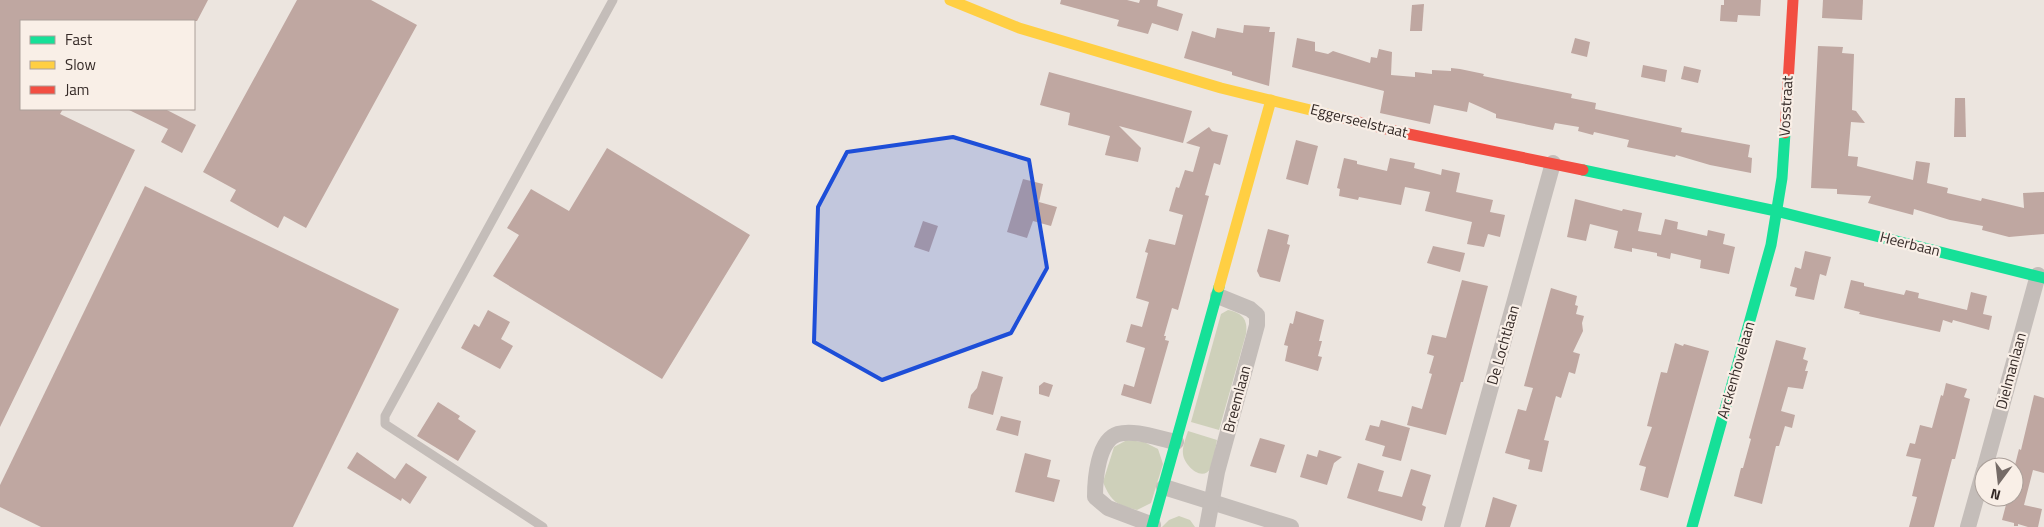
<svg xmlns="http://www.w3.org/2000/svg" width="2044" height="527" font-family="'Titillium Web',sans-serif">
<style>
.green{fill:#ced0ba}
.building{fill:#bfa7a1}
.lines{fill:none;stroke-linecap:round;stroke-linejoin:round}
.lane{stroke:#c4bdb9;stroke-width:9}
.street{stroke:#c4bdb9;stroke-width:16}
.fast{stroke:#16e098;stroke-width:11}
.slow{stroke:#ffcf43;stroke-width:11}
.jam{stroke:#f24e42;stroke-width:11}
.marked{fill:#1d4ed8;fill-opacity:0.2;stroke:#1d4ed8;stroke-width:4;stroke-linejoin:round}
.labels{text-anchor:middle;stroke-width:4.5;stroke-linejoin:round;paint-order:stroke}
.street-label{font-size:15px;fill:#352a27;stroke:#f9efe7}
</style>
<rect width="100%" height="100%" fill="#ece5df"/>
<g class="green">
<path d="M1228,310C1242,313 1248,319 1246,334L1219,430L1191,422L1221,314Z"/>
<path d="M1188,431L1217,440C1215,448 1215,461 1211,468C1202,483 1184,465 1183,454C1182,447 1186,438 1188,431Z"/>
<path d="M1127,440L1144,442L1158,449L1163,464L1151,503L1137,510C1117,505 1111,502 1103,482L1114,447Z"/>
<path d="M1179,516L1190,520L1195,527H1162L1169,520Z"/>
</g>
<g class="building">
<path d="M0,0H208L197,21H21V109H63L60,114L135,150L0,427Z"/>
<path d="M297,0H371L417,25L306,228L284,216L278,228L230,201L236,190L203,172Z"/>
<path d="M1061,0H1127L1139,3L1140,0H1158L1157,6L1183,14L1178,31L1152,23L1148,34L1117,26L1119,20L1060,4Z"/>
<path d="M1724,0H1761L1760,16L1738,15L1737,22L1720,21L1721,5H1724Z"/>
<path d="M1823,0H1863L1862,20L1822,18Z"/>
<path d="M1424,4L1422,31H1410L1412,5Z"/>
<path d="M1244,25L1270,27L1269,32H1275L1269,86L1232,75V72L1184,58L1192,31L1215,38L1217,28L1243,33Z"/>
<path d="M1297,38L1315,42V51L1328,54L1333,51L1370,63L1371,57L1377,58L1379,49L1392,52L1391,75L1415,77V72L1432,74V70L1451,71V68L1460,69L1484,74L1483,76L1572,94L1571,98L1596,103L1595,109L1682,128L1681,132L1750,145L1748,157L1752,158L1751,173L1710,165L1676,155L1675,157L1627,147L1629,140L1594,132L1593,135L1578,131L1579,127L1555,123L1553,130L1496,118V114L1469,102L1467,112L1434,105L1430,124L1380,113L1384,91L1292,67Z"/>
<path d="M1575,38L1590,42L1587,57L1571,53Z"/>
<path d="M1818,46L1843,47L1842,53L1854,54L1852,110L1856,111L1865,123L1851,122L1848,156L1858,157L1857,166L1913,180L1916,161L1930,163L1927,183L1948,188L1947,193L1981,201L1982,198L2024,208L2023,193L2044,192V234L2009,237L1982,230L1983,226L1950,220L1914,209L1913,215L1868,203L1871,196L1837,194V189L1811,188Z"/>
<path d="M1643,65L1667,70L1665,82L1641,77Z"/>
<path d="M1684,66L1701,70L1698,83L1681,79Z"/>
<path d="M1049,72L1192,111L1183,143L1119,126L1141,148L1138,162L1105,155L1110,136L1068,125L1070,113L1040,105Z"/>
<path d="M1955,98H1965L1966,137H1954Z"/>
<path d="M127,109H165L196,125L182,153L161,142L168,129Z"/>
<path d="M1209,127L1212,131L1228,135L1220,165L1214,163L1205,195L1209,196L1178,310L1172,308L1164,336H1166L1165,340L1169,341L1151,404L1121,395L1124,384L1134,387L1145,348L1126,342L1131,324L1142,327L1149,302L1136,298L1148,253L1145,252L1149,239L1175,245L1183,215L1169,211L1176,187L1179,188L1185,170L1193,172L1200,147L1186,143Z"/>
<path d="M1296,140L1318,146L1308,185L1286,179Z"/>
<path d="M607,148L750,235L662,379L493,276L519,235L507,228L531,189L569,211Z"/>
<path d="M1344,158L1357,161V164L1387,171L1390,158L1415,163L1414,168L1441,175L1442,169L1460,173L1456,192L1493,200L1490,212L1505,215L1500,237L1488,234L1484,247L1467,244L1472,222L1425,211L1430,192L1405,187L1401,205L1359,197L1358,200L1339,196L1340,189L1337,188Z"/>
<path d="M1023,179L1043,184L1039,202L1057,207L1051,226L1033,221L1027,238L1007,232Z"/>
<path d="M145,186L399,309L293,527H41L0,507V485Z"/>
<path d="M1575,199L1622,211L1623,209L1642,213L1638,231L1661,235L1665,219L1678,222L1677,229L1707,236L1708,230L1725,234L1723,244L1735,247L1729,274L1700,268L1701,260L1671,253L1670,259L1657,256V253L1632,248V252L1614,248L1618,231L1590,224L1586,241L1567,237Z"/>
<path d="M923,221L938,226L929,252L914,247Z"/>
<path d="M1268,229L1289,235L1287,244L1290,245L1280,282L1260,277L1257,271Z"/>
<path d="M1433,246L1465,253L1460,272L1427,263Z"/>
<path d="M1805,251L1831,257L1826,276L1820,274L1814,300L1795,296L1797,288L1790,286L1795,267L1801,269Z"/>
<path d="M1462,280L1488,286L1463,382H1461L1446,435L1407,425L1412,406L1422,409L1432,374L1429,373L1434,356L1427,354L1432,335L1446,338Z"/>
<path d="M1851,280L1864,283V286L1904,295L1906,290L1919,293L1918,298L1967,310L1971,292L1987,296L1983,314L1992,316L1989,330L1953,320L1952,323L1943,320L1940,332L1859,314L1860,312L1844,308Z"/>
<path d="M1551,288L1577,296L1575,305L1578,306L1576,314L1584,316L1582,323L1583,331L1573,352L1580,354L1575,374L1569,372L1561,398L1556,396L1544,440L1549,441L1542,472L1528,469L1530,460L1505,453L1518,409L1526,411L1533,388L1524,386Z"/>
<path d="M488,310L510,322L501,339L513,346L500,369L461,348L474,324L479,327Z"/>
<path d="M1296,311L1324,320L1319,341H1322L1318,356L1322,357L1318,371L1285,361L1288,346L1284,345L1290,323L1293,324Z"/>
<path d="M1776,340L1806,348L1803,359L1808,361L1805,371H1808L1803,389L1788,387L1781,411L1795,415L1792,428L1785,426L1779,446H1776L1762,504L1734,496L1741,468H1743L1751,439L1749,438Z"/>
<path d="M1675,343L1683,346L1684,344L1709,351L1668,498L1640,490L1646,467L1639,465L1652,427L1647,426L1661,372L1667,373Z"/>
<path d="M982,371L1003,377L993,415L968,408L971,395L977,388Z"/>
<path d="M1044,382L1053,385L1049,397L1039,394V386Z"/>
<path d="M1946,383L1967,389L1964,397L1970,399L1955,459H1952L1934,527H1909L1917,497L1912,496L1921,459L1906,456L1910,443L1915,444L1920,425L1932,428L1941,395L1943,396Z"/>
<path d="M2034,395L2044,398V473L2033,470L2024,505L2042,509L2038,527H2028L2018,524V526H2014V523L2002,520L2008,497H2014V469L2019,449L2021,450Z"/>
<path d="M438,402L460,416L458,419L476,431L458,461L417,436Z"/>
<path d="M1001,416L1021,421L1018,436L996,430Z"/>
<path d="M1381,420L1410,428L1401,461L1382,456L1385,446L1365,440L1370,425L1379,427Z"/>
<path d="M1260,438L1285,445L1276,473L1250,466Z"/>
<path d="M1319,450L1342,457L1334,463L1327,485L1300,477L1307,454L1317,457Z"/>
<path d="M357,452L395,479L406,463L427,477L410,504L402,498L401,501L347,468Z"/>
<path d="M1025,453L1051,460L1047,477L1060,480L1054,502L1015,492Z"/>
<path d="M1358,463L1384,471L1378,491L1402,497L1411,469L1431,475L1422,505L1426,507L1422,521L1347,498Z"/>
<path d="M1493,497L1517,505L1510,527H1485Z"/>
</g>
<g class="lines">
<path class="lane" d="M543,527L385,424V416L613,0"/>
<g class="street">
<path d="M1985,467L2038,275"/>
<path d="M1164,487L1291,527"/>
<path d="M1153,525L1108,508L1095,497C1095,479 1098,440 1118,434C1135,429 1159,439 1176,442"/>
<path d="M1207,527L1217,472L1257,325V315L1250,309L1218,296"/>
<path d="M1452,527L1553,163"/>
<path d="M1968,527L1984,470"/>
</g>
<g class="fast">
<path d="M1583,170L1776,211L2044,278"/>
<path d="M1152,527L1219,287"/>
<path d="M1692,527L1771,245L1782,178L1785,133"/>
</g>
<g class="slow">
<path d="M950,0L1019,28L1221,88L1343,118"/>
<path d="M1219,287L1271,100"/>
</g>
<g class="jam">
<path d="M1343,118L1394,131L1583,170"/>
<path d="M1785,133L1793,0"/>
</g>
</g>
<path class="marked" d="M953,137L1029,160L1047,268L1011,333L882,380L814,342L818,207L847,152Z"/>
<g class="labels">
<g class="street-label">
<text transform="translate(1786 106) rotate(-87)" y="5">Vosstraat</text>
<text transform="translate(1359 121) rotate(14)" y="5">Eggerseelstraat</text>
<text transform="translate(1910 244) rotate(14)" y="5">Heerbaan</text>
<text transform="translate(1503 345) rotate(-74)" y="5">De Lochtlaan</text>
<text transform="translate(1736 370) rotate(-74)" y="5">Arckenhovelaan</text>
<text transform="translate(2011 371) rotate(-75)" y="5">Dielmanlaan</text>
<text transform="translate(1237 399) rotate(-75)" y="5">Breemlaan</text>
</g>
</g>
<rect x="20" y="20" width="175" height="90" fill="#f9efe7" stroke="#aba09a"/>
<rect x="30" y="36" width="25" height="8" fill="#16e098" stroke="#aba09a"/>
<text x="65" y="45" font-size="15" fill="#352a27">Fast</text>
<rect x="30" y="61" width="25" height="8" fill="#ffcf43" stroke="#aba09a"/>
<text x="65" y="70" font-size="15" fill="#352a27">Slow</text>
<rect x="30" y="86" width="25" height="8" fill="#f24e42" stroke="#aba09a"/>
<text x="65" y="95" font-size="15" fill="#352a27">Jam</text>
<g transform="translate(1999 482) rotate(195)"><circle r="24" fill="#f9efe7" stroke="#aba09a"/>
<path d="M0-4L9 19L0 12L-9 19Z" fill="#756b67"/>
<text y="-8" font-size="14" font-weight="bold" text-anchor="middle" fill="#352a27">N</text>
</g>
</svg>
